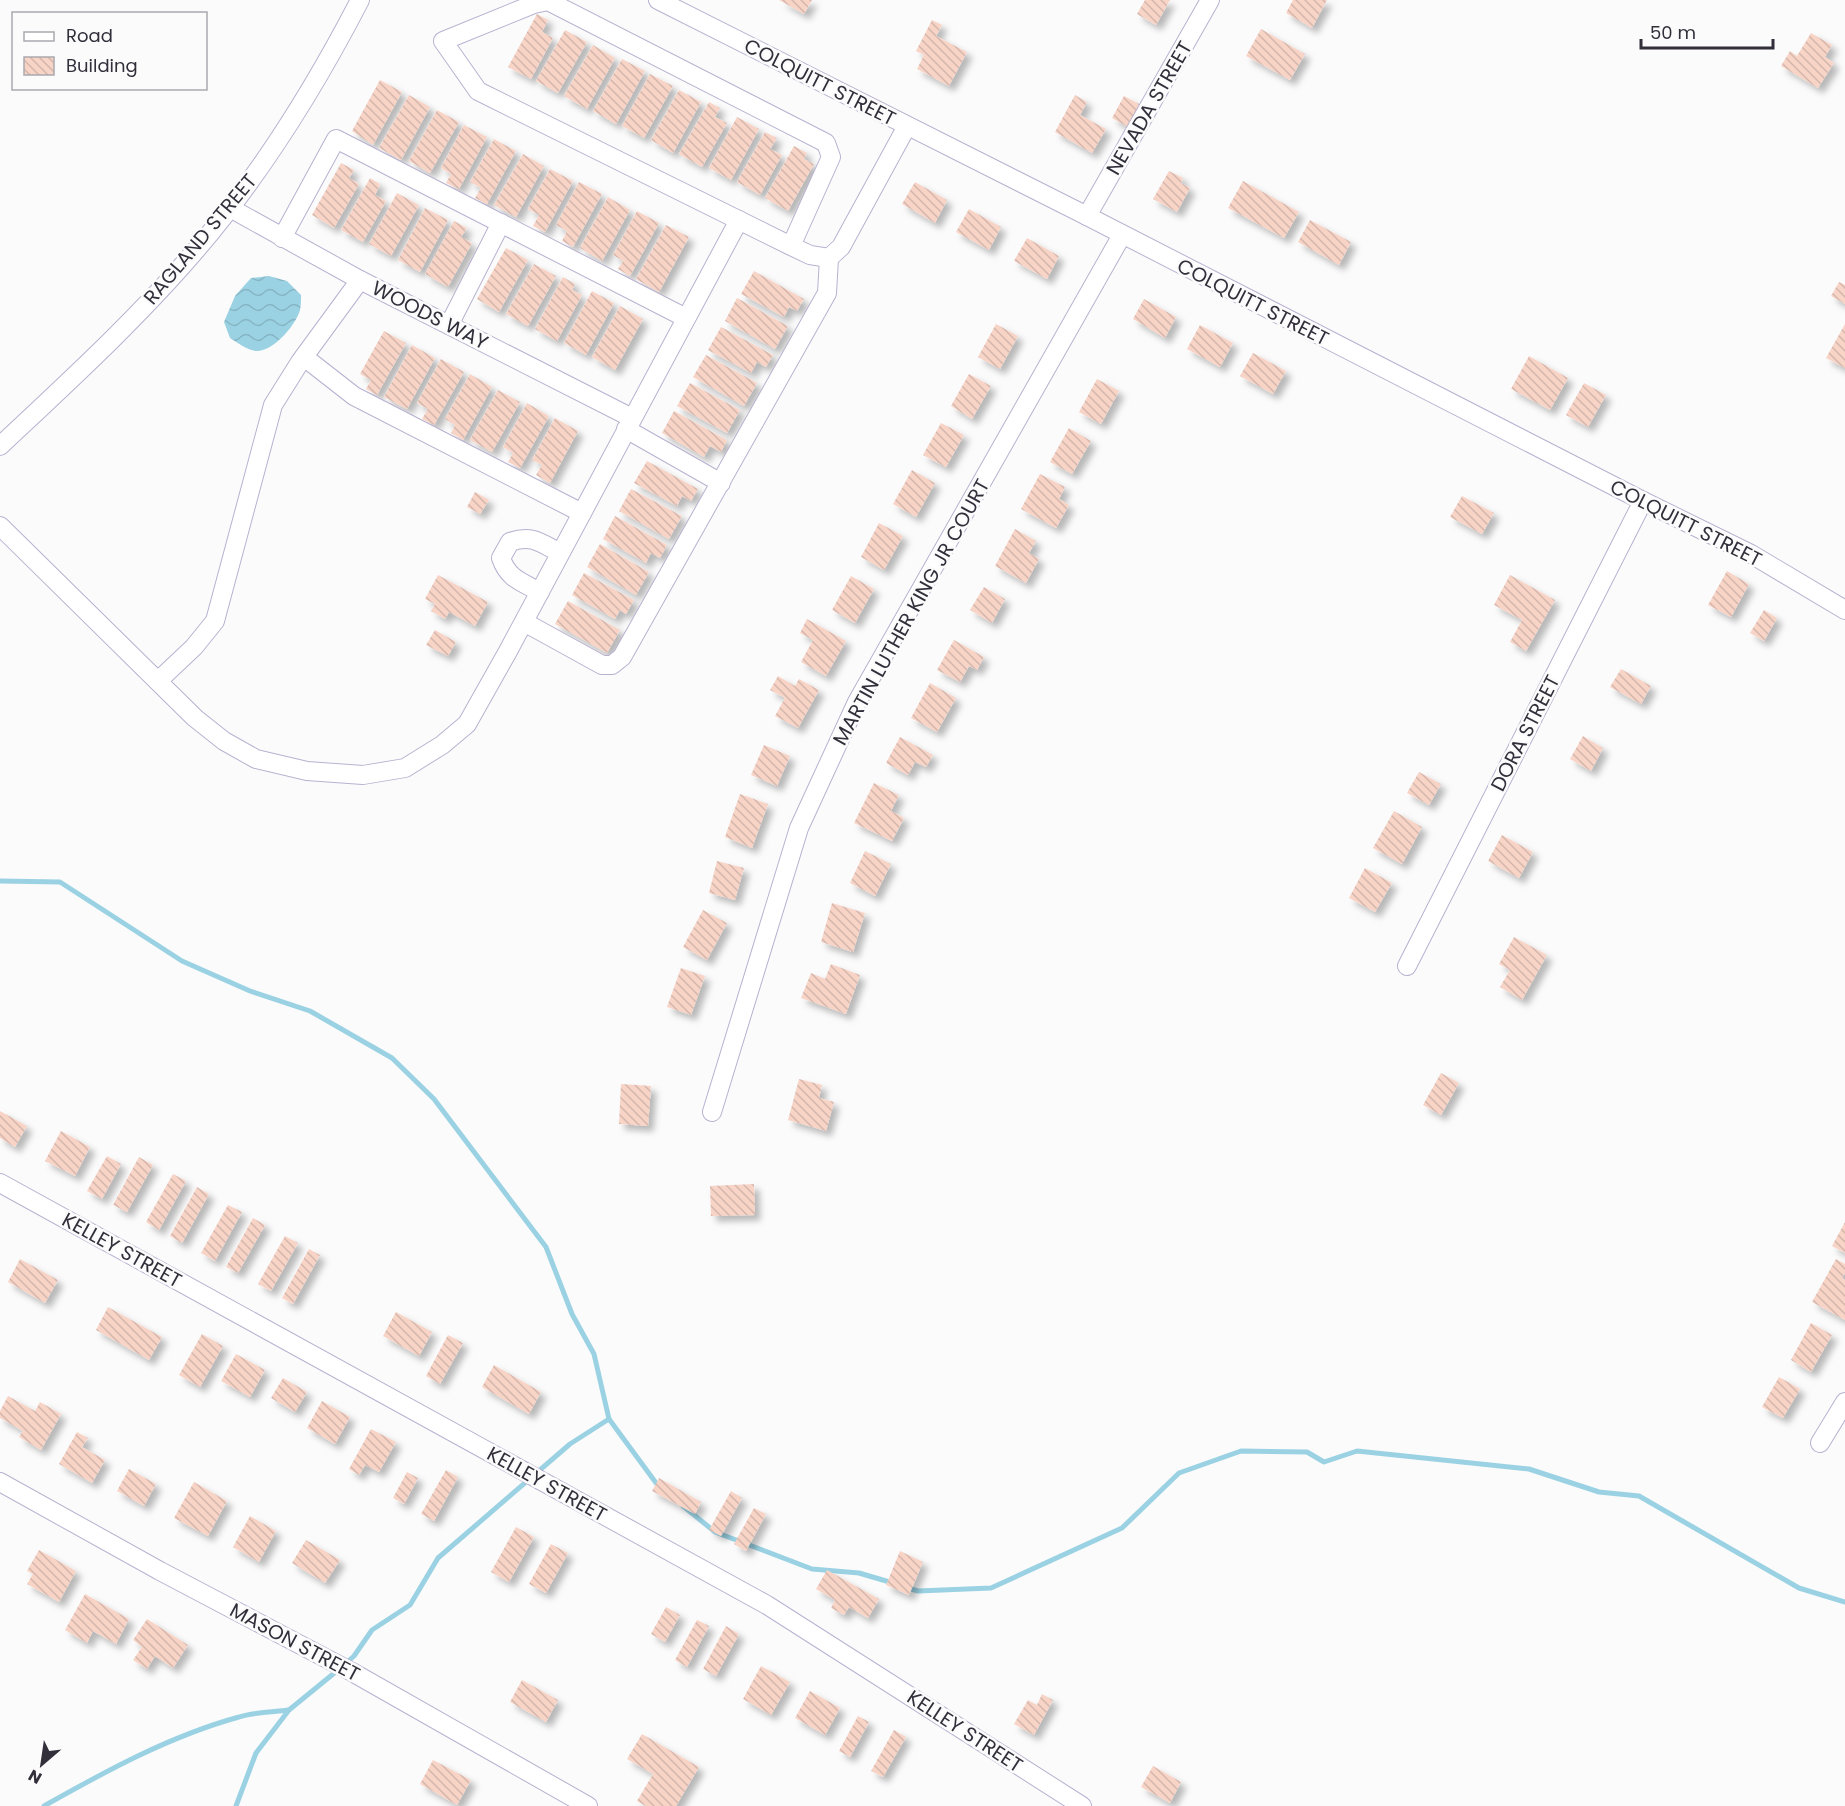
<svg xmlns="http://www.w3.org/2000/svg" width="1845" height="1806" font-family="Poppins,sans-serif">
<style>
.water{fill:url(#water-waves)}
.lines{fill:none;stroke-linecap:round;stroke-linejoin:round}
.stream{stroke:#9bd2e3;stroke-width:5}
.building{fill:url(#building-back-hatch);filter:url(#shadow)}
.minor-casing{stroke:#b9b1d0;stroke-width:20}
.minor{stroke:#fff;stroke-width:18}
.labels{text-anchor:middle;stroke-width:5;stroke-linejoin:round;paint-order:stroke}
.street-label{font-size:20px;fill:#322f3b;stroke:#fbfbfb}
</style>
<defs>
<pattern id="water-waves" width="16" height="10" patternUnits="userSpaceOnUse" patternTransform="scale(1.5)"><rect width="16" height="10" fill="#9bd2e3"/><path d="M0 5q4-4 8 0t8 0" fill="none" stroke="#86b5c4"/></pattern>
<pattern id="building-back-hatch" width="6" height="6" patternUnits="userSpaceOnUse" patternTransform="scale(1.5)"><rect width="6" height="6" fill="#f8d4c7"/><path d="M-1 5l2 2M0 0l6 6M5-1l2 2" fill="none" stroke="#d5b6ac"/></pattern>
<filter id="shadow"><feDropShadow dx="5.5" dy="5.5" stdDeviation="3" flood-color="#0004"/></filter>
</defs>
<rect width="100%" height="100%" fill="#fbfbfb"/>
<path class="water" d="M269,276L287,281L301,295C301,300 301,305 300,310C296,325 273,352 256,351C247,350 238,343 230,338L224,322L235,296L251,278Z"/>
<g class="lines">
<g class="stream">
<path d="M0,881L60,882L182,961L250,991L310,1011L392,1058L434,1099L546,1247L572,1314L594,1354L609,1419L659,1487"/>
<path d="M683,1506L715,1532L812,1569L859,1573L893,1583"/>
<path d="M904,1587L918,1591L991,1588L1122,1528L1179,1473L1241,1451L1307,1452L1324,1462L1357,1451L1529,1469L1599,1492L1639,1496L1799,1588L1845,1602"/>
<path d="M345,1664L354,1656L372,1630L410,1605L438,1558L570,1444L609,1419"/>
<path d="M44,1806C106,1771 170,1736 239,1717C254,1712 273,1712 289,1710"/>
<path d="M236,1806L256,1753L289,1710L338,1670"/>
</g>
</g>
<g class="building">
<path d="M779,0H812L804,14Z"/>
<path d="M1145,0H1170L1156,25L1137,14Z"/>
<path d="M1293,0H1327L1312,28L1286,13Z"/>
<path d="M537,14L548,20L542,32L553,38L531,79L508,67Z"/>
<path d="M932,20L942,25L936,36L967,52L949,86L917,69L924,55L916,51Z"/>
<path d="M1261,29L1305,54L1290,80L1246,56Z"/>
<path d="M565,30L587,42L558,93L536,81Z"/>
<path d="M1811,33L1832,45L1825,57L1834,63L1818,88L1781,66L1790,51L1797,56Z"/>
<path d="M593,45L615,58L587,109L564,96Z"/>
<path d="M622,59L645,71L616,124L593,111Z"/>
<path d="M650,74L673,86L644,138L622,126Z"/>
<path d="M380,80L402,92L373,145L352,131Z"/>
<path d="M679,90L701,102L673,153L651,140Z"/>
<path d="M409,95L430,107L401,160L379,148Z"/>
<path d="M1075,95L1087,102L1080,115L1106,129L1092,153L1055,132Z"/>
<path d="M1124,96L1141,105L1128,127L1112,118Z"/>
<path d="M709,102L720,108L715,117L727,123L702,167L679,154Z"/>
<path d="M437,110L459,122L430,173L409,161Z"/>
<path d="M737,117L759,129L731,180L709,168Z"/>
<path d="M464,125L487,137L459,189L446,183L451,174L441,168Z"/>
<path d="M765,132L777,138L770,149L782,155L760,195L737,182Z"/>
<path d="M494,139L516,151L487,204L475,198L481,188L470,182Z"/>
<path d="M794,146L807,153L804,159L814,164L788,211L765,198Z"/>
<path d="M523,154L544,166L516,217L494,205Z"/>
<path d="M341,163L354,170L349,178L359,184L334,228L312,215Z"/>
<path d="M550,169L573,181L545,232L533,226L539,215L528,209Z"/>
<path d="M1169,171L1183,178L1181,183L1190,188L1177,212L1153,199Z"/>
<path d="M370,178L380,184L375,195L386,201L363,242L341,230Z"/>
<path d="M1243,181L1299,212L1284,238L1228,208Z"/>
<path d="M579,182L602,194L573,247L562,241L567,231L556,225Z"/>
<path d="M915,182L947,200L935,223L902,204Z"/>
<path d="M397,193L419,205L391,256L369,244Z"/>
<path d="M608,197L630,210L602,261L580,248Z"/>
<path d="M425,208L448,220L420,272L398,260Z"/>
<path d="M969,209L1001,227L989,250L956,232Z"/>
<path d="M637,211L659,223L630,276L618,269L623,261L613,255Z"/>
<path d="M1310,220L1351,242L1339,265L1298,242Z"/>
<path d="M454,221L467,228L461,237L472,243L448,287L425,274Z"/>
<path d="M666,225L689,237L659,292L636,279Z"/>
<path d="M1027,238L1059,256L1047,279L1014,261Z"/>
<path d="M506,248L528,260L499,312L477,299Z"/>
<path d="M534,264L556,276L528,326L506,314Z"/>
<path d="M754,271L804,299L797,311L789,307L784,317L741,294Z"/>
<path d="M563,277L575,284L572,290L582,295L557,341L535,329Z"/>
<path d="M1839,282L1845,285V304L1831,296Z"/>
<path d="M592,291L614,303L586,355L564,343Z"/>
<path d="M737,298L788,326L775,349L725,321Z"/>
<path d="M1144,299L1176,317L1165,338L1133,319Z"/>
<path d="M620,306L643,319L615,370L592,357Z"/>
<path d="M996,324L1018,336L1000,369L978,357Z"/>
<path d="M1845,324V368L1826,358Z"/>
<path d="M1200,325L1233,343L1220,367L1187,349Z"/>
<path d="M721,327L773,355L766,367L757,362L751,373L708,350Z"/>
<path d="M384,331L406,343L377,395L366,389L371,380L360,374Z"/>
<path d="M412,345L435,358L407,409L384,397Z"/>
<path d="M1253,353L1286,371L1273,394L1240,376Z"/>
<path d="M706,355L757,383L744,406L693,377Z"/>
<path d="M1529,356L1568,378L1550,410L1511,389Z"/>
<path d="M441,359L464,372L434,425L422,419L428,409L417,403Z"/>
<path d="M470,374L492,387L463,440L451,433L455,425L445,419Z"/>
<path d="M969,374L991,386L972,419L951,406Z"/>
<path d="M1097,379L1119,391L1101,424L1079,412Z"/>
<path d="M690,383L740,410L727,433L677,406Z"/>
<path d="M1584,383L1606,395L1588,427L1566,415Z"/>
<path d="M498,390L520,402L492,452L470,440Z"/>
<path d="M527,403L549,416L520,468L508,462L513,453L503,447Z"/>
<path d="M674,411L727,440L721,452L710,446L704,457L662,433Z"/>
<path d="M555,418L578,431L550,483L536,475L542,465L532,460Z"/>
<path d="M941,423L964,435L946,467L923,455Z"/>
<path d="M1069,428L1091,441L1072,474L1050,462Z"/>
<path d="M647,461L698,489L691,501L682,496L677,506L634,483Z"/>
<path d="M912,470L935,483L916,517L893,504Z"/>
<path d="M1040,474L1065,487L1059,499L1069,505L1056,528L1021,509Z"/>
<path d="M631,489L682,516L669,539L619,511Z"/>
<path d="M475,492L489,500L480,514L467,507Z"/>
<path d="M1462,496L1494,513L1482,534L1450,517Z"/>
<path d="M615,516L667,545L660,558L651,553L646,563L603,539Z"/>
<path d="M879,523L903,536L884,570L861,557Z"/>
<path d="M1015,529L1036,541L1029,553L1039,559L1026,583L995,566Z"/>
<path d="M600,544L649,572L636,595L587,567Z"/>
<path d="M1727,571L1749,584L1731,617L1708,605Z"/>
<path d="M584,573L634,600L626,614L620,610L615,619L572,595Z"/>
<path d="M438,575L488,602L475,626L449,612L445,619L431,611L435,604L425,599Z"/>
<path d="M1510,575L1555,600L1526,651L1510,642L1522,620L1494,605Z"/>
<path d="M851,576L874,589L855,623L832,610Z"/>
<path d="M984,587L1005,599L992,623L970,610Z"/>
<path d="M568,601L620,630L607,653L555,624Z"/>
<path d="M1764,610L1777,618L1764,641L1750,633Z"/>
<path d="M807,619L846,641L826,676L801,662L813,640L800,633Z"/>
<path d="M435,630L456,642L448,656L426,645Z"/>
<path d="M954,640L984,657L977,670L969,666L960,682L937,670Z"/>
<path d="M1621,669L1651,686L1641,704L1610,687Z"/>
<path d="M778,676L795,686L799,679L819,690L798,728L775,716L785,698L770,690Z"/>
<path d="M930,683L956,698L937,732L911,718Z"/>
<path d="M1583,736L1603,748L1591,771L1570,759Z"/>
<path d="M900,737L933,755L926,767L915,762L908,775L886,763Z"/>
<path d="M764,745L790,756L777,786L751,775Z"/>
<path d="M1419,772L1441,784L1429,805L1407,793Z"/>
<path d="M874,783L899,795L891,811L904,818L892,841L854,823Z"/>
<path d="M740,794L768,804L752,848L725,837Z"/>
<path d="M1394,811L1422,827L1402,864L1373,848Z"/>
<path d="M1502,835L1533,852L1519,878L1488,861Z"/>
<path d="M865,851L891,864L875,896L850,883Z"/>
<path d="M717,861L744,868L735,900L709,893Z"/>
<path d="M1365,868L1392,883L1375,912L1349,898Z"/>
<path d="M832,903L865,913L853,952L821,942Z"/>
<path d="M703,910L727,923L707,960L683,947Z"/>
<path d="M1514,937L1547,955L1522,1000L1500,987L1510,970L1499,964Z"/>
<path d="M831,964L860,975L846,1014L801,998L811,973L825,979Z"/>
<path d="M681,968L705,976L691,1015L667,1007Z"/>
<path d="M1441,1073L1459,1083L1441,1115L1423,1105Z"/>
<path d="M799,1079L822,1085L819,1098L834,1102L826,1131L788,1120Z"/>
<path d="M621,1084L651,1086L648,1126L619,1124Z"/>
<path d="M0,1111L27,1126L15,1147L0,1138Z"/>
<path d="M61,1131L90,1147L75,1176L45,1161Z"/>
<path d="M107,1156L121,1164L102,1199L87,1191Z"/>
<path d="M139,1157L153,1165L127,1212L113,1205Z"/>
<path d="M173,1174L186,1181L159,1230L146,1222Z"/>
<path d="M754,1184L755,1215L711,1216L710,1186Z"/>
<path d="M197,1187L209,1194L182,1243L170,1236Z"/>
<path d="M228,1205L242,1212L215,1261L201,1253Z"/>
<path d="M253,1218L265,1225L238,1273L226,1267Z"/>
<path d="M1845,1222V1253L1832,1246Z"/>
<path d="M285,1236L298,1243L271,1291L258,1284Z"/>
<path d="M309,1249L320,1255L293,1304L282,1298Z"/>
<path d="M20,1259L58,1280L45,1303L8,1282Z"/>
<path d="M1836,1259L1845,1264V1273L1842,1278L1845,1280V1320L1812,1302Z"/>
<path d="M108,1307L162,1337L149,1360L96,1330Z"/>
<path d="M396,1312L432,1332L419,1356L383,1336Z"/>
<path d="M1811,1323L1832,1335L1811,1372L1791,1360Z"/>
<path d="M202,1334L223,1346L200,1387L179,1375Z"/>
<path d="M448,1335L463,1343L440,1384L426,1376Z"/>
<path d="M236,1354L265,1370L250,1397L221,1381Z"/>
<path d="M494,1365L541,1392L529,1414L482,1387Z"/>
<path d="M1779,1377L1800,1389L1783,1418L1762,1407Z"/>
<path d="M283,1378L307,1392L295,1412L271,1398Z"/>
<path d="M8,1396L35,1411L40,1402L61,1414L41,1450L19,1437L23,1431L0,1418V1411Z"/>
<path d="M322,1401L350,1417L335,1444L307,1428Z"/>
<path d="M371,1429L396,1442L379,1472L365,1465L359,1475L349,1469Z"/>
<path d="M77,1432L88,1438L82,1447L105,1460L92,1483L59,1464Z"/>
<path d="M129,1469L156,1484L144,1506L117,1491Z"/>
<path d="M446,1470L458,1477L434,1521L421,1514Z"/>
<path d="M407,1472L418,1478L404,1504L393,1498Z"/>
<path d="M659,1478L701,1502L695,1514L652,1491Z"/>
<path d="M194,1482L227,1501L208,1536L174,1518Z"/>
<path d="M731,1491L742,1498L721,1536L709,1530Z"/>
<path d="M754,1508L766,1514L746,1551L734,1544Z"/>
<path d="M250,1516L276,1531L259,1562L233,1547Z"/>
<path d="M516,1527L534,1537L509,1582L491,1572Z"/>
<path d="M306,1540L340,1560L325,1583L292,1563Z"/>
<path d="M551,1544L568,1553L546,1593L529,1584Z"/>
<path d="M39,1550L76,1571L59,1602L27,1584L33,1574L27,1571Z"/>
<path d="M900,1551L923,1562L909,1595L886,1585Z"/>
<path d="M827,1570L879,1599L868,1618L849,1607L844,1615L831,1608L835,1600L816,1589Z"/>
<path d="M85,1594L129,1619L116,1644L93,1631L87,1643L65,1630Z"/>
<path d="M666,1607L680,1615L665,1642L651,1634Z"/>
<path d="M147,1619L188,1645L173,1668L155,1656L147,1669L133,1660L142,1647L133,1640Z"/>
<path d="M697,1620L709,1626L687,1667L675,1660Z"/>
<path d="M726,1626L739,1634L716,1676L703,1669Z"/>
<path d="M761,1666L790,1682L771,1715L743,1699Z"/>
<path d="M522,1680L558,1700L546,1722L510,1702Z"/>
<path d="M810,1691L840,1708L825,1735L795,1718Z"/>
<path d="M1042,1694L1053,1700L1034,1735L1014,1724L1028,1700L1037,1705Z"/>
<path d="M858,1716L869,1722L850,1757L839,1751Z"/>
<path d="M894,1730L906,1737L883,1777L871,1771Z"/>
<path d="M642,1734L699,1767L676,1806H646L637,1801L653,1774L627,1759Z"/>
<path d="M433,1760L471,1780L457,1805L420,1784Z"/>
<path d="M1153,1766L1181,1782L1170,1803L1141,1787Z"/>
</g>
<g class="lines">
<g class="minor-casing">
<g id="minor">
<path d="M658,0L1087,216L1643,501L1751,554L1845,610"/>
<path d="M230,208L360,280L632,418"/>
<path d="M1087,216L1210,0"/>
<path d="M282,238L336,139L686,318"/>
<path d="M791,246L831,157L826,143L548,1L534,4L443,41L478,91L791,246L810,255L829,258L841,247L907,126"/>
<path d="M449,325L501,223"/>
<path d="M304,357L354,396L582,513"/>
<path d="M626,429L721,483"/>
<path d="M0,446C67,383 136,320 196,250C261,174 314,89 360,0"/>
<path d="M0,526L195,718L224,741L256,759L307,771L363,775L405,768L442,745L467,724L507,653L739,220"/>
<path d="M540,592C522,582 508,579 501,558L510,542C532,534 541,543 560,553"/>
<path d="M524,622L602,665H612L622,657L827,293L829,258"/>
<path d="M158,681L194,647L215,621L273,405L300,362L360,280"/>
<path d="M1407,966L1643,501"/>
<path d="M712,1112L799,828L857,702L1122,235"/>
<path d="M0,1183L767,1605L1082,1806"/>
<path d="M1820,1443L1845,1402"/>
<path d="M0,1482L160,1571L352,1672L588,1806"/>
</g>
</g>
<use href="#minor" class="minor"/>
</g>
<g class="labels">
<g class="street-label">
<text transform="translate(820 82) rotate(27)" y="7">COLQUITT STREET</text>
<text transform="translate(1149 108) rotate(-60)" y="7">NEVADA STREET</text>
<text transform="translate(200 239) rotate(-50)" y="7">RAGLAND STREET</text>
<text transform="translate(1253 302) rotate(27)" y="7">COLQUITT STREET</text>
<text transform="translate(430 315) rotate(27)" y="7">WOODS WAY</text>
<text transform="translate(1686 523) rotate(27)" y="7">COLQUITT STREET</text>
<text transform="translate(911 612) rotate(-61)" y="7">MARTIN LUTHER KING JR COURT</text>
<text transform="translate(1525 733) rotate(-63)" y="7">DORA STREET</text>
<text transform="translate(122 1250) rotate(29)" y="7">KELLEY STREET</text>
<text transform="translate(547 1484) rotate(29)" y="7">KELLEY STREET</text>
<text transform="translate(295 1642) rotate(28)" y="7">MASON STREET</text>
<text transform="translate(965 1731) rotate(33)" y="7">KELLEY STREET</text>
</g>
</g>
<rect x="12" y="12" width="195" height="78" fill="#fbfbfb" stroke="#aba9ae" stroke-width="1.5"/>
<rect x="24" y="32" width="30" height="9" fill="#ffffff" stroke="#aba9ae" stroke-width="1.5"/>
<text x="66" y="42" font-size="18" fill="#322f3b">Road</text>
<rect x="24" y="57" width="30" height="18" fill="url(#building-back-hatch)" stroke="#aba9ae" stroke-width="1.5"/>
<text x="66" y="72" font-size="18" fill="#322f3b">Building</text>
<g transform="translate(42 1764) rotate(209)" stroke="#fbfbfb" stroke-width="4.5" paint-order="stroke">
<path d="M0-4.5L10 22L0 15L-10 22Z" fill="#322f3b"/>
<text y="-9" font-size="16" font-weight="bold" text-anchor="middle" fill="#322f3b">N</text>
</g>
<path d="M1641 39v9h132v-9" fill="none" stroke="#322f3b" stroke-width="3"/>
<text x="1650" y="39" font-size="18" fill="#322f3b" stroke="#fbfbfb" stroke-width="4.5" paint-order="stroke">50 m</text>
</svg>
